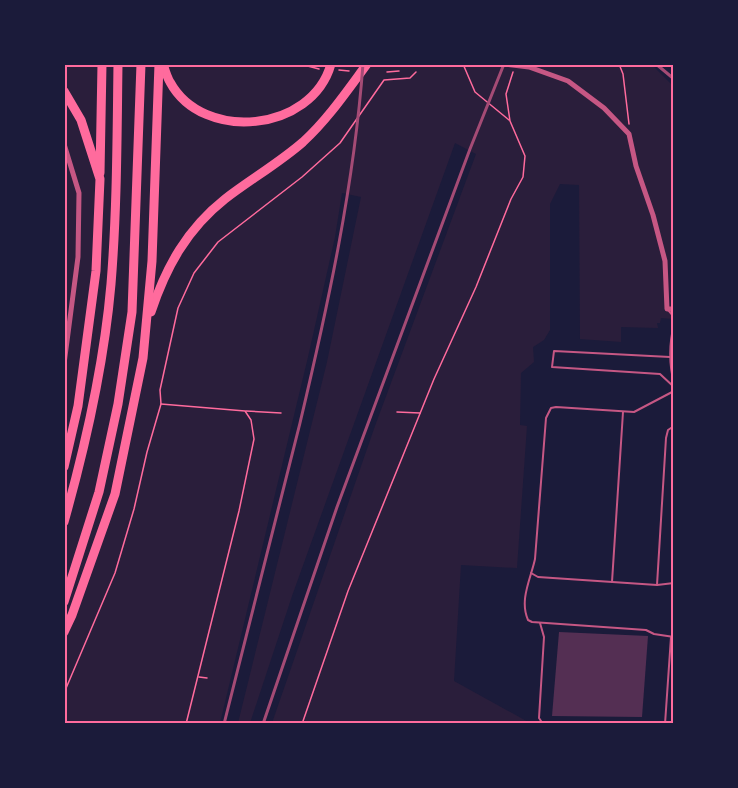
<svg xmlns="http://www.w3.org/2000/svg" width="738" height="788" font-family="Literata,serif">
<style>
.green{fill:#2a1e3b}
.building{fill:#542f53}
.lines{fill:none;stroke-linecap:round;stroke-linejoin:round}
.path{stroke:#ff6b9d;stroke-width:1.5}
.service{stroke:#c65784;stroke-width:2}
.minor{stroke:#c65784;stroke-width:5}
.motorway{stroke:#ff6b9d;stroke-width:9}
.rail{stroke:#a44b75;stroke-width:3}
.neatline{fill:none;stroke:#ff6b9d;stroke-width:2}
</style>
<rect width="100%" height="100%" fill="#1b1b3a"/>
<path class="green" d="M651,64L673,86V319L661,318L660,323H657L658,328L621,327V342L580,339L579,185L560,184L550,204V330L544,340L533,347L534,362L521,373L520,425L527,426L517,568L461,565L454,681L530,723H272L375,426L476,154L455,143L292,596L250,723H238L327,362L361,197L342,193L335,237L308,357L220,723H65L64,65Z"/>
<path class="building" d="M559,632L648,636L642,717L552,716Z"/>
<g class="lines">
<g class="path">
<path d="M300,64L319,69"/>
<path d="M463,64L475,92L509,120"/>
<path d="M619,64L623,74L629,124"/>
<path d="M339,70L349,71"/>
<path d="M387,72L399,71"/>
<path d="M161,404L245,411L251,420L254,439L239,511L186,724"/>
<path d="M246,411L281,413"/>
<path d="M397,412L420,413"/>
<path d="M199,677L207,678"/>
<path d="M64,693L115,573L134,509L147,452L161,404L160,390L178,308L194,273L218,242L302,177L340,143L384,80L410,78L416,72"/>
<path d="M302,724L348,591L434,379L476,287L511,199L523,177L525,156L510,121L506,94L513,72"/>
</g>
<g class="service">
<path d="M669,311L674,317"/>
<path d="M674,325C669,343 669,365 674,383"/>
<path d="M670,357L554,351L552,367L660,374L674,387"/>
<path d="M674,391L634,412L556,407L551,408L546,418L535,559C531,578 519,600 528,620L532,622L646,630L654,634L674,637"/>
<path d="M531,573L538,577L657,585L674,583"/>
<path d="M612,582L623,412"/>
<path d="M657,585L666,438L668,430L674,426"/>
<path d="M540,623L544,637L539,718L543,724"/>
<path d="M665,724L671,637"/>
</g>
<g class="minor">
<path d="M361,64H436"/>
<path d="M505,64L529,67L568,81L604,108L629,134L636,166L653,215L665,261L667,309H674"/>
<path d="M64,144L79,193L78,257L64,364"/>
</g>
<g class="motorway">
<path d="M163,64C165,70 167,77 170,82C203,143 312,132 331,64"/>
<path d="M64,91L81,120L100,179L96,271L78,406L64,467"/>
<path d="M100,173L102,64"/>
<path d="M151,312C166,267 187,229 225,199C251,179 279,163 303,142C328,119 347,91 367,64"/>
<path d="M64,522C86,444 104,365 111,284C117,211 117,138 118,64"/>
<path d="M64,602L99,492L118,404L132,312L141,64"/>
<path d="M64,632L72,615L115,494L143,358L152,261L159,64"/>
</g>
<g class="rail">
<path d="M656,64L674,79"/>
<path d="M224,724C249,623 275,523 300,423C328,305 354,186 363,64"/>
<path d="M263,724L337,507L470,149L504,64"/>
</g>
</g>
<rect width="738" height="788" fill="none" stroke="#1b1b3a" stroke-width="132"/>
<rect x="66" y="66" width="606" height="656" class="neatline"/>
</svg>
